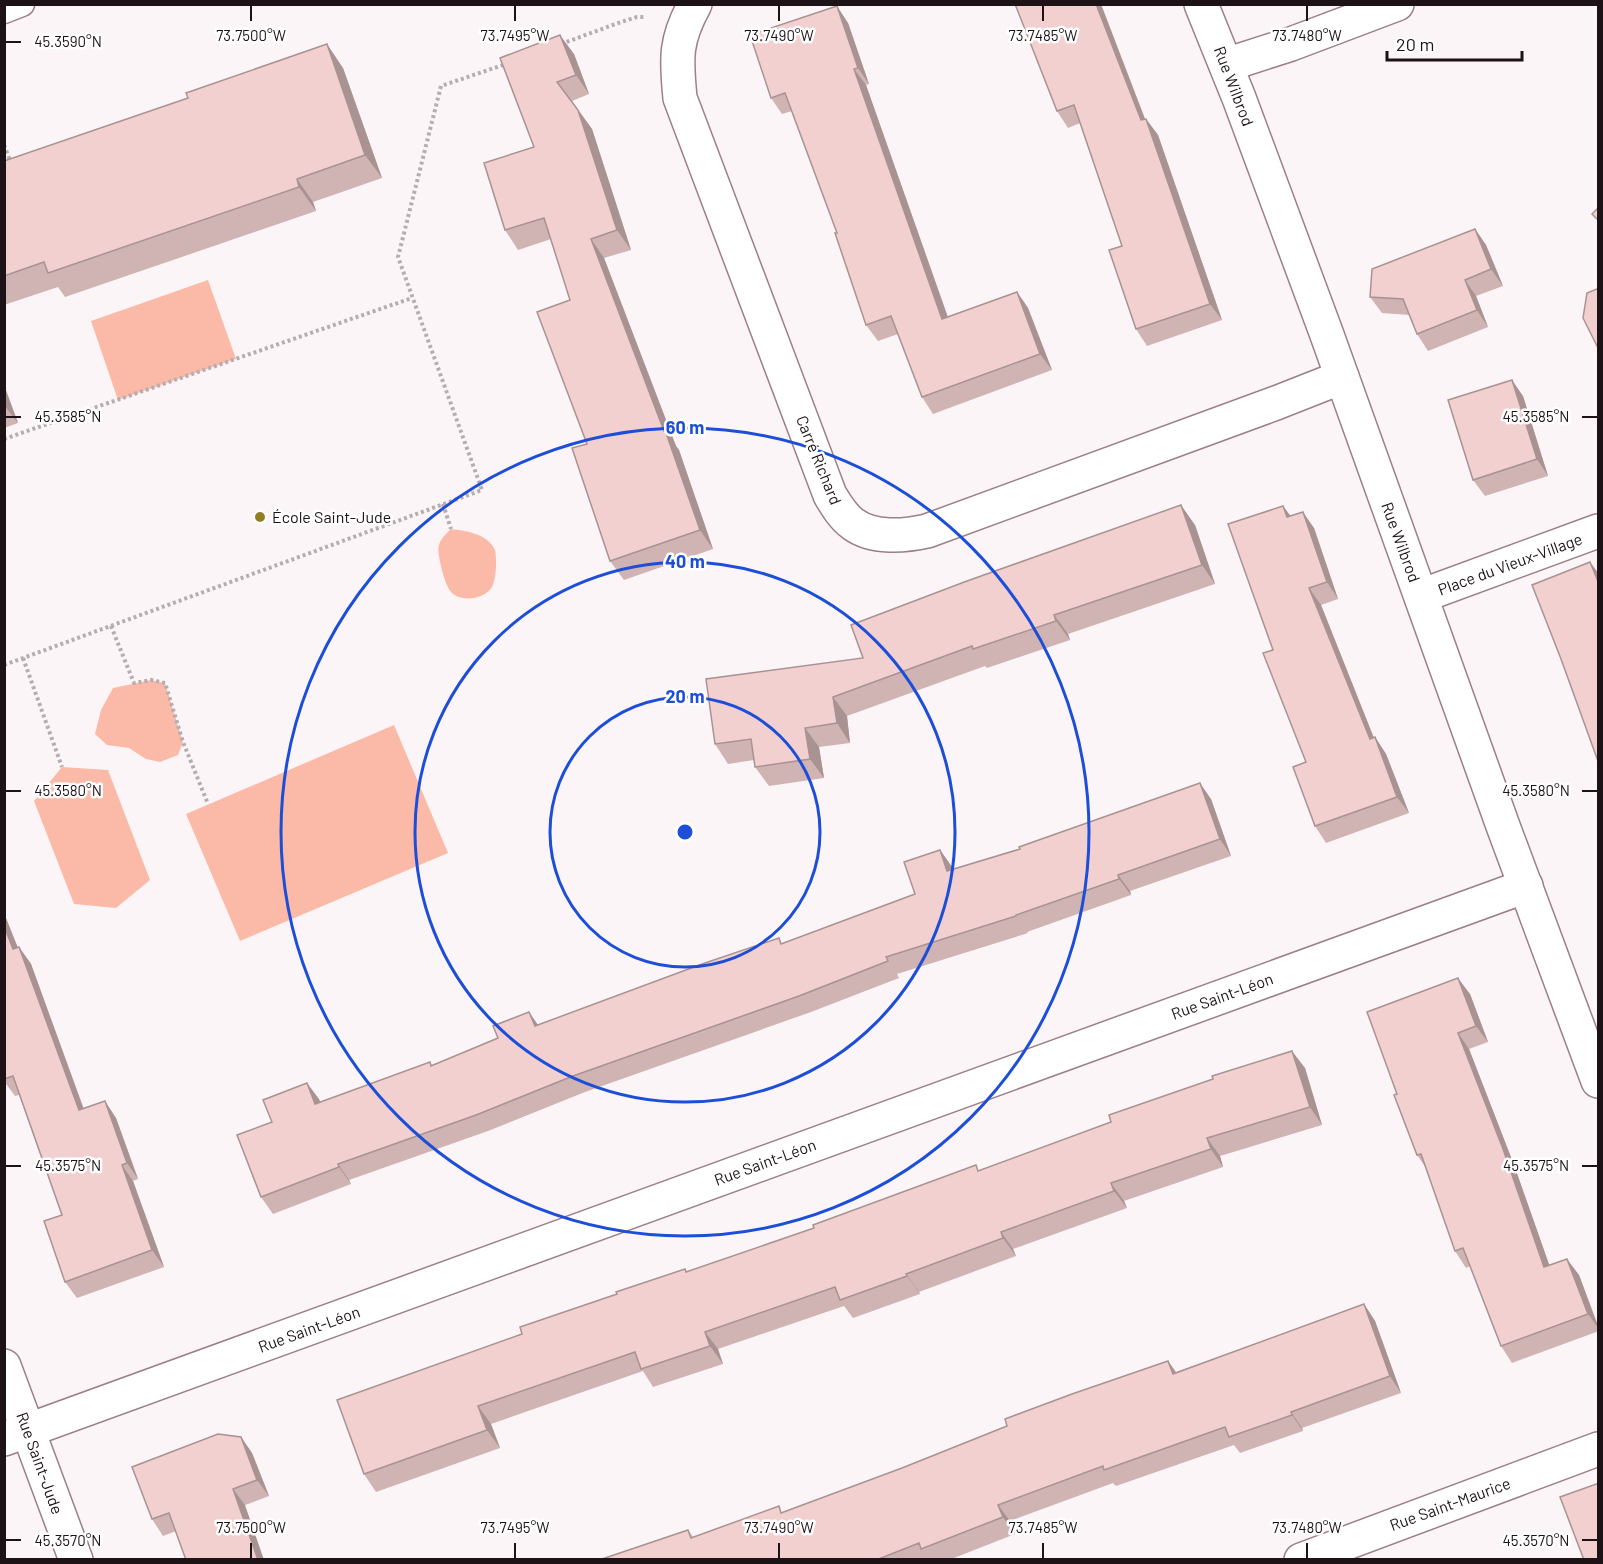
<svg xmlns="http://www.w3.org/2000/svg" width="1603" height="1564" font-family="Barlow,sans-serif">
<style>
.green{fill:#fbbaa8}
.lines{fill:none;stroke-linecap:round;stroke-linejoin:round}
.service-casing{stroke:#9c7f89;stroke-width:27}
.minor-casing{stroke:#9c7f89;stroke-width:36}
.tertiary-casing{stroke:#9c7f89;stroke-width:36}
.path{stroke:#b5adaf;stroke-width:4;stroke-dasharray:3 3;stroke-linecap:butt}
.service{stroke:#fff;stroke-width:24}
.minor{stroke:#fff;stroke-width:33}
.tertiary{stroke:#fff;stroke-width:33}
.wall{fill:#d0b3b3}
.shaded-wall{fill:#a99292}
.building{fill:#f2d0d0;stroke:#a99292;stroke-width:1.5}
.ticks{fill:none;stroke:#1d1216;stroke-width:2}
.ring{fill:none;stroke:#1d4ed8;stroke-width:3}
.poi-dot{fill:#917f26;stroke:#fff;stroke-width:2}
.labels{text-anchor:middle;stroke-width:5;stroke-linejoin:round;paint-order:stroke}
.street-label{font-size:16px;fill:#1d1216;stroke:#fff}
.poi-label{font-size:16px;fill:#1d1216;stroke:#fff;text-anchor:start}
.ticks-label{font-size:15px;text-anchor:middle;fill:#1d1216;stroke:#fff;stroke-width:5;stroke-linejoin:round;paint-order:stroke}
.centre{fill:#1d4ed8;stroke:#fff;stroke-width:3}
.ring-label{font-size:18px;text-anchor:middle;font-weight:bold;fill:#1d4ed8;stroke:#fff;stroke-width:5;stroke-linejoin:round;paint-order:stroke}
</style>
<rect width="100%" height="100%" fill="#fcf5f7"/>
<g class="green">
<path d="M208,280L236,359L118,400L91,321Z"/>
<path d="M451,529C466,531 487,533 495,550C496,554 496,560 496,564C496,571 495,581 492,587C485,599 461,603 451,592C447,588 442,572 441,566C437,547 436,543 451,529Z"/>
<path d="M151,680L165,683L183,742L178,755L160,762L146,759L129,748L107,745L95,734L101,710L113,688Z"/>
<path d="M394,725L448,853L240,941L186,814Z"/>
<path d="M62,767L108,770L150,880L116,908L74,904L34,801Z"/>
</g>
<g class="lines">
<g class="service-casing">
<path id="service" d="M4,11L22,4"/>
</g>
<g class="minor-casing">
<g id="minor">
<path d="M695,4C675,40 676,58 680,98L830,495C836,505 843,517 853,524C873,539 905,536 927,531L1276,403L1342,377"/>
<path d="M1421,596L1598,531"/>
<path d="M4,1366L76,1560"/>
<path d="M4,1439L1526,886"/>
<path d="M1301,1560L1598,1449"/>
</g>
</g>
<g class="tertiary-casing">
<g id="tertiary">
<path d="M1201,4L1239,98L1327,335L1503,826L1598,1081"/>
<path d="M1226,65L1291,44L1397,4"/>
</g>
</g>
<g class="path">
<path d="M561,44L621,22L637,17H645"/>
<path d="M4,145L11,163"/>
<path d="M4,439L412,298"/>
<path d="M443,504L451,529"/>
<path d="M111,626L134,683L151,680L165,683L183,742L208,804"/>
<path d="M23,658L62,767"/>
<path d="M4,665L482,490L398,257L441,86L506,64"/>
</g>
<use href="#service" class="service"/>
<use href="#minor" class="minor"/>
<use href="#tertiary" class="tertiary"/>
</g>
<g class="wall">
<path d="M1015,4L1145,119H1146L1158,135L1222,320L1147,346L1136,329L1122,246L1080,123L1068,128L1057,111Z"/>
<path d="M848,23L869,84L866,85L948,317L1017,292L1028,308L1052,370L933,414L922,397L898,334L878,341L866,325L837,233L792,111L782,114L771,98Z"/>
<path d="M574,54L589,94L572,101L592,129L631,250L604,258L676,446L679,450L713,549L624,580L610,561L587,444L570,300L551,239L518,250L505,230L534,147L500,58Z"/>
<path d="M343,68L382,178L313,202L316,211L65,297L58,287L4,305V161Z"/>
<path d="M1475,229L1486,245L1503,286L1476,296L1488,327L1428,351L1417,334L1409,315L1382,313L1370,297Z"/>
<path d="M4,385L18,423L4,428Z"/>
<path d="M1523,396L1548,476L1485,496L1473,480Z"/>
<path d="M1283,506L1290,516L1314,528L1338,599L1321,605L1374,738L1375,737L1386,754L1409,813L1326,843L1315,826L1306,762L1273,650Z"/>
<path d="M1195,525L1215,584L1068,634L1070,640L987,668L985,666L847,716L850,743L819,747L824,778L769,786L755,767L754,760L728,764L715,744L863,658Z"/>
<path d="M1211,799L1231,856L1130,891L1131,895L1027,932L1028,933L897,974L899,978L811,1012L585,1092L488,1131L349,1180L351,1184L273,1214L261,1197L272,1122L319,1099L320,1103L430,1062L432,1065L498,1038L529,1012L538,1025L783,944L915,894L940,850L952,867L953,870L1020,849Z"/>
<path d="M4,913L18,948L19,947L31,964L84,1109L116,1118L138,1179L133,1181L164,1267L77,1298L65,1282L62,1215L19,1095L15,1096L4,1081Z"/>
<path d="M1470,994L1488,1042L1469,1049L1514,1165L1549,1265L1579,1275L1599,1328V1331L1512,1363L1501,1346L1470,1266L1466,1268L1455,1251L1426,1168L1417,1155L1397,1094Z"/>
<path d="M1305,1068L1322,1125L1220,1156L1223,1167L1124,1201L1127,1208L1013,1249L1016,1256L919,1292L920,1294L853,1318L844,1306L718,1349L723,1364L653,1387L643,1371L491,1424L500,1448L376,1492L364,1474L522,1334L617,1294L685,1269L687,1272L980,1170Z"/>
<path d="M1364,1304L1375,1321L1401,1393L1302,1428L1303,1431L1240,1453L1234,1445L1116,1486L1113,1483L1010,1521L1015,1534L949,1560H599L688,1530L693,1537L783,1512L902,1468L1007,1426L1168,1361L1176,1372Z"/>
<path d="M241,1437L252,1453L269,1496L163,1536L152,1519Z"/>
</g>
<g class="shaded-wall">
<path d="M1096,4H1101L1152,137L1141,120Z"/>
<path d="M837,6L848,23L869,84L858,68Z"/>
<path d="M560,35L574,54L589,94L576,75Z"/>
<path d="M327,44L343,68L382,178L365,155Z"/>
<path d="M854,69L866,85L954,335L942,319Z"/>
<path d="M578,110L592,129L631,250L617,230Z"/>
<path d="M1146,119L1158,135L1222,320L1210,304Z"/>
<path d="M297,179L313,202L316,211L299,187Z"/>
<path d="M1475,229L1486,245L1503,286L1491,269Z"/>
<path d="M591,239L604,258L676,446L679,450L713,549L700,530L664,431Z"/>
<path d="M1465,280L1476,296L1488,327L1477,310Z"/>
<path d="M1017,292L1028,308L1052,370L1040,354Z"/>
<path d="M1512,380L1523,396L1548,476L1537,459Z"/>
<path d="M4,385L18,423L4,405Z"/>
<path d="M1181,505L1195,525L1215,584L1202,565Z"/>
<path d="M1283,506L1295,522L1287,517Z"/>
<path d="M1303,512L1314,528L1338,599L1327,582Z"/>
<path d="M1590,562L1599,574V584Z"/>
<path d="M1309,588L1321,605L1381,756L1370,739Z"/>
<path d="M1054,615L1068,634L1070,640L1056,621Z"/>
<path d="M833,697L847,716L850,743L837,723Z"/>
<path d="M805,728L819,747L824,778L810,759Z"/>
<path d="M1375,737L1386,754L1409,813L1397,797Z"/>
<path d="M1200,783L1211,799L1231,856L1220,839Z"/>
<path d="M940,850L952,867L958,888L947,871Z"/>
<path d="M1118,875L1130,891L1131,895L1119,879Z"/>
<path d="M4,913L25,966L13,949L4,926Z"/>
<path d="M19,947L31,964L90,1127L79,1110Z"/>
<path d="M1458,978L1470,994L1488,1042L1476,1026Z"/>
<path d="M529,1012L540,1028L535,1026Z"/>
<path d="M1458,1033L1469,1049L1514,1165L1556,1284L1544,1267Z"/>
<path d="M1292,1051L1305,1068L1322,1125L1310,1107Z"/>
<path d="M307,1083L319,1099L327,1121L315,1104Z"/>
<path d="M105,1101L116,1118L138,1179L127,1163Z"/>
<path d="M1207,1138L1220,1156L1223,1167L1211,1149Z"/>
<path d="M338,1164L349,1180L351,1184L339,1167Z"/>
<path d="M122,1165L133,1181L164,1267L152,1250Z"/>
<path d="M1111,1183L1124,1201L1127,1208L1114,1191Z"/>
<path d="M1001,1232L1013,1249L1016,1256L1003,1238Z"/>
<path d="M1567,1259L1579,1275L1599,1329L1588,1314Z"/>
<path d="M906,1274L919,1292L920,1294L907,1276Z"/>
<path d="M1364,1304L1375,1321L1401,1393L1390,1376Z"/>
<path d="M705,1332L718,1349L723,1364L710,1346Z"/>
<path d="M1168,1361L1179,1377L1173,1374Z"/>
<path d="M478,1406L491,1424L500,1448L487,1430Z"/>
<path d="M1291,1412L1302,1428L1303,1431L1292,1415Z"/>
<path d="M241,1437L252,1453L269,1496L257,1480Z"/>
<path d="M233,1489L245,1505L264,1560H258Z"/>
<path d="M998,1505L1010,1521L1015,1534L1003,1517Z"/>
</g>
<g class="building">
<path d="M1015,4H1096L1141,120L1146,119L1210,304L1136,329L1109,250L1122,246L1074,105L1057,111Z"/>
<path d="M837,6L858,68L854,69L942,319L1017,292L1040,354L922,397L891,316L866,325L835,233H837L785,93L771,98L750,35Z"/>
<path d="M560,35L576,75L557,82L578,110L617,230L591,239L664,431L665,430L700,530L610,561L572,448L587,444L537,312L570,300L544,218L505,230L484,163L534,147L500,58Z"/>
<path d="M327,44L365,155L297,179L299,187L48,273L44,262L4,276V161L188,98L186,93Z"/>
<path d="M1599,207V221L1592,214Z"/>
<path d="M1475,229L1491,269L1465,280L1477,310L1417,334L1403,299L1370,297L1372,269Z"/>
<path d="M1599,288V350L1583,318L1587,293Z"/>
<path d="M1512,380L1537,459L1473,480L1448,400Z"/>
<path d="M1181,505L1202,565L1054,615L1056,621L973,649L972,646L833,697L837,723L805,728L810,759L755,767L751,739L715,744L706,679L863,658L851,625L967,581Z"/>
<path d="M1283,506L1287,517L1303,512L1327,582L1309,588L1370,739L1375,737L1397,797L1315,826L1293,767L1306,762L1263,653L1273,650L1228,524Z"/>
<path d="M1590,562L1599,584V764L1561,659L1532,585Z"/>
<path d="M1200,783L1220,839L1118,875L1119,879L1016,915V916L886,957L888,961L799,996L573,1076L476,1115L338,1164L339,1167L261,1197L237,1135L272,1122L263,1100L307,1083L315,1104L430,1062L431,1066L498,1038L493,1026L529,1012L535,1026L702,964L779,938L781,944L915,894L904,862L940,850L947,871L1020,849L1019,847Z"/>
<path d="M4,926L13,949L19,947L79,1110L105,1101L127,1163L122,1165L152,1250L65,1282L44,1221L62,1215L13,1076L4,1079Z"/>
<path d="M1458,978L1476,1026L1458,1033L1503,1149L1544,1267L1567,1259L1588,1314L1501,1346L1463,1248L1455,1251L1421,1154L1417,1155L1394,1095L1397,1094L1367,1012Z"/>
<path d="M1292,1051L1310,1107L1207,1138L1211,1149L1111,1183L1114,1191L1001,1232L1003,1238L906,1274L907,1276L840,1300L835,1287L705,1332L710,1346L641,1369L635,1352L478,1406L487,1430L364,1474L337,1400L522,1334L520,1327L617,1294L616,1292L685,1269L686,1272L814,1228L813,1225L976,1165L978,1171L1111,1122L1109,1115L1213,1079L1212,1076Z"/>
<path d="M1364,1304L1390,1376L1291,1412L1292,1415L1229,1437L1225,1427L1104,1470L1103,1466L998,1505L1003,1517L921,1549L919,1543L876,1560H599L688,1530L691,1538L779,1506L781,1513L902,1468L1007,1426L1005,1419L1072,1394L1168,1361L1173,1374Z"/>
<path d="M218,1434L241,1437L257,1480L233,1489L258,1560H186L169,1513L152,1519L132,1467Z"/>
<path d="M1599,1483V1560H1584L1560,1497Z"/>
</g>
<path class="ticks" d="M251,6V21M515,6V21M779,6V21M1043,6V21M1307,6V21M6,42H21M6,417H21M1582,417H1597M6,791H21M1582,791H1597M6,1166H21M1582,1166H1597M6,1540H21M1582,1540H1597M251,1543V1558M515,1543V1558M779,1543V1558M1043,1543V1558M1307,1543V1558"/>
<g class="ring">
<circle cx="685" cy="832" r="135"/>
<circle cx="685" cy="832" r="270"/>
<circle cx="685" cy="832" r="404"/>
</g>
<circle class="poi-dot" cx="260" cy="517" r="6"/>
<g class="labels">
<g class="street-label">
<text transform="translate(1234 86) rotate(69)" y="6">Rue Wilbrod</text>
<text transform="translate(819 460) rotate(68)" y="6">Carré Richard</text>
<text transform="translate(1401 542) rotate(70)" y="6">Rue Wilbrod</text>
<text transform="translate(1510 564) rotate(-20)" y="6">Place du Vieux-Village</text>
<text transform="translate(1222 996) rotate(-20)" y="6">Rue Saint-Léon</text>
<text transform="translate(765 1162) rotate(-20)" y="6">Rue Saint-Léon</text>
<text transform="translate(309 1329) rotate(-20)" y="6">Rue Saint-Léon</text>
<text transform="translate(40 1463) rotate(70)" y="6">Rue Saint-Jude</text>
<text transform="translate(1450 1504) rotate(-20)" y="6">Rue Saint-Maurice</text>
</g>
<g class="poi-label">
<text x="272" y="523">École Saint-Jude</text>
</g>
</g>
<g class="ticks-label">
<text x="251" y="41">73.7500°W</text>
<text x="515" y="41">73.7495°W</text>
<text x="779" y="41">73.7490°W</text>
<text x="1043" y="41">73.7485°W</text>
<text x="1307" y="41">73.7480°W</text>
<text x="68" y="47">45.3590°N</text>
<text x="68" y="422">45.3585°N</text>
<text x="1536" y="422">45.3585°N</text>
<text x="68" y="796">45.3580°N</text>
<text x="1536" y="796">45.3580°N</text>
<text x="68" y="1171">45.3575°N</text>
<text x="1536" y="1171">45.3575°N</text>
<text x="251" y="1533">73.7500°W</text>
<text x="515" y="1533">73.7495°W</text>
<text x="779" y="1533">73.7490°W</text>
<text x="1043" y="1533">73.7485°W</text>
<text x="1307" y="1533">73.7480°W</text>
<text x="68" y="1546">45.3570°N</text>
<text x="1536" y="1546">45.3570°N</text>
</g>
<circle cx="685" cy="832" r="9" class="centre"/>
<g class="ring-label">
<text x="685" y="434">60 m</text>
<text x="685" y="568">40 m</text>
<text x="685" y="703">20 m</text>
</g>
<rect width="1603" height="1564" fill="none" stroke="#1d1216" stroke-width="12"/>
<path d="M1387 51v9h135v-9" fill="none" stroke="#1d1216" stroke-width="3"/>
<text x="1396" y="51" font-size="18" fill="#1d1216" stroke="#ffffff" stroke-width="4.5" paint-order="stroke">20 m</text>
</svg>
